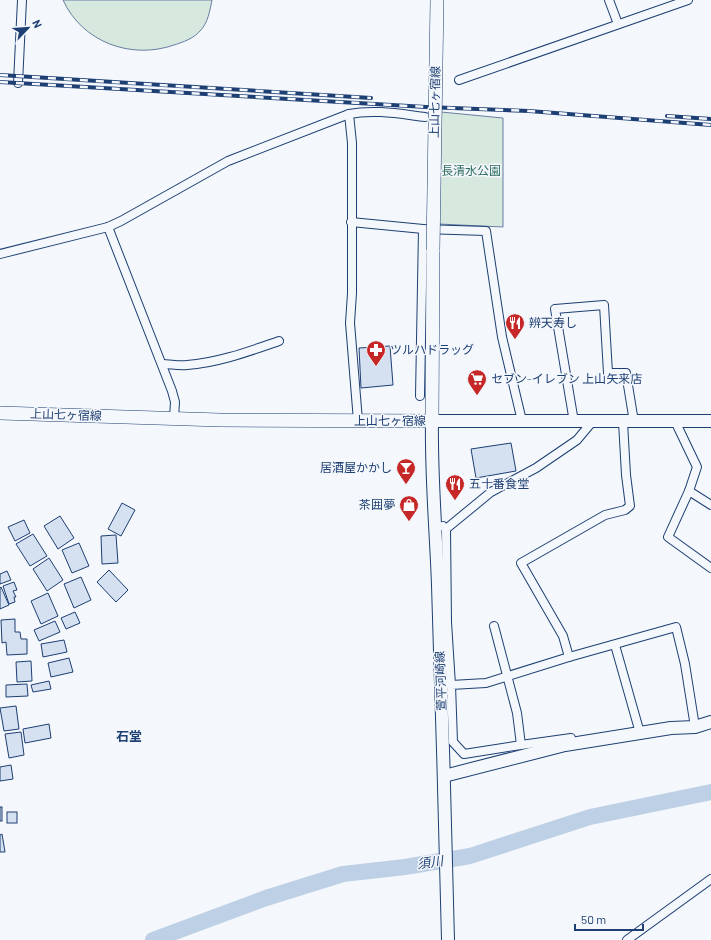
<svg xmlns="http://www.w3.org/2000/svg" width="711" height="940" font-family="Barlow,'Noto Sans JP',sans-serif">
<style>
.green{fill:#d7e8df;stroke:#687fa3}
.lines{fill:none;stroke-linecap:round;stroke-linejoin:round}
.river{stroke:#bed0e5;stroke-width:16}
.building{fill:#d5e0f0;stroke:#1d3f73}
.street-casing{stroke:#1d3f73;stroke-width:10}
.secondary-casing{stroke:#1d3f73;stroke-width:14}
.primary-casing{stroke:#1d3f73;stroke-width:14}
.street{stroke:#f4f7fb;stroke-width:8}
.secondary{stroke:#f4f7fb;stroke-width:12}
.primary{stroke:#f4f7fb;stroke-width:13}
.rail-casing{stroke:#1d3f73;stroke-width:4}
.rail{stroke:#f4f7fb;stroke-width:2.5;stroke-dasharray:8;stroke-linecap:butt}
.primary-bridge-casing{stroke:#1d3f73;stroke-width:14;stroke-linecap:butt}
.primary-bridge{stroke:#f4f7fb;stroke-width:13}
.labels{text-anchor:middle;stroke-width:3;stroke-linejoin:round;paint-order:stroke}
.street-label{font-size:12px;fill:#1d3f73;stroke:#f4f7fb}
.park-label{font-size:12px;fill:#2c6c60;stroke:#f4f7fb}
.poi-label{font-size:12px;fill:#1d3f73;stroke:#f4f7fb;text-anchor:start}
.neighbourhood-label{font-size:13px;font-weight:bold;fill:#1d3f73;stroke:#f4f7fb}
.water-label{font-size:13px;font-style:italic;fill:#1d3f73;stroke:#f4f7fb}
</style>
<rect width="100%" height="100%" fill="#f4f7fb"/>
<g class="green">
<path d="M63,0H212C210,10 208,23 200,31C193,39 183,42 174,45C131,60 82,42 63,0Z"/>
<path d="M441,112L503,118V227L439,224Z"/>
</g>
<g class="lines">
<path class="river" d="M153,940L266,898L343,874L405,867L470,856L590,817L711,792"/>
</g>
<g class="building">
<path d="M390,346L393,385L361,388L359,348Z"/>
<path d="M511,443L516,471L476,478L471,449Z"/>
<path d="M122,503L135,510L121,536L108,529Z"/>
<path d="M60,516L74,538L58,549L44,526Z"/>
<path d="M24,520L30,533L15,541L8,527Z"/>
<path d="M33,534L47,556L30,566L16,544Z"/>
<path d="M116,535L118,563L102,564L101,536Z"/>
<path d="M79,543L89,566L72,573L62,550Z"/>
<path d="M49,558L63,580L47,591L33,569Z"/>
<path d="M109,570L128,590L116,602L97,582Z"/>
<path d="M7,571L11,580L0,584V574Z"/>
<path d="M81,577L91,600L74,608L64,584Z"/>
<path d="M14,582L17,590L13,591L16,597H14L15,602L9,604L3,586Z"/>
<path d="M1,587L9,605L0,609V588Z"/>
<path d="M48,593L58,616L41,624L31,601Z"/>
<path d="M75,612L80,623L66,629L61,618Z"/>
<path d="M15,619V632H20L21,639H27V654L7,655L6,642L2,643L1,620Z"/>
<path d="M55,621L60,632L39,641L34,630Z"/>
<path d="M64,640L67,652L43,657L41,644Z"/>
<path d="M69,658L73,672L51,677L48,663Z"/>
<path d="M31,661L32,681L17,682L16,662Z"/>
<path d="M49,681L51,689L33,692L31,685Z"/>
<path d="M27,684L28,696L6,697V685Z"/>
<path d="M16,706L19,729L4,731L0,708Z"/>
<path d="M49,724L51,738L25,743L23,729Z"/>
<path d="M21,732L24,755L9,758L5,734Z"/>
<path d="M11,765L13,779L0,781V767Z"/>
<rect x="0" y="807" width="2" height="14"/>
<rect x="7" y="812" width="10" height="11"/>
<path d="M2,834L5,852H0V835Z"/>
</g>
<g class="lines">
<g class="street-casing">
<g id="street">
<path d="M609,0L618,24"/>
<path d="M459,80L688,0"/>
<path d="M18,83L22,0"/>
<path d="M349,114L352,143V293L350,323L358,421"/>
<path d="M351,222L423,229L486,231L502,337L522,421"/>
<path d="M108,227L172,391L175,402L174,418"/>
<path d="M0,254L108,227L121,221L228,161L349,114C374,109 400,114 425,117"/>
<path d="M162,364C170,364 179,366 187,365C218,363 250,351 279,341"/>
<path d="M420,396L423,229"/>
<path d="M675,421L697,467L689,491"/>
<path d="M574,422L555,309L604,305L608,373H626L634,422"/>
<path d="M711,505L689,491L668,537L711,568"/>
<path d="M443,526L446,529L447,622L451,685"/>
<path d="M446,529L491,492L536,468L577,440L592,422"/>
<path d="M494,626L517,713L521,745L464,754L453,742L451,685L486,683L569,657L676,627L685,664L695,727"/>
<path d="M615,645L640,733"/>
<path d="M569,657L563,636L521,563L605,515L625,510L630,506L626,475L623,422"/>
<path d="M521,745L571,738"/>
<path d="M627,940L711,879"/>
</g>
</g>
<g class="secondary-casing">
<g id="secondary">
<path d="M444,776L565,745L671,728L695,727L711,722"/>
<path d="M448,940C445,822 442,703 438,585C436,530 431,476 432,421H711"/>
</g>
</g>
<g class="primary-casing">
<path id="primary" d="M0,413L220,420L432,421L433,250"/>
</g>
<use href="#street" class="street"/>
<use href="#secondary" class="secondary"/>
<use href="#primary" class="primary"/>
<g class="rail-casing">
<g id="rail">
<path d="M0,75L371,98"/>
<path d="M0,82L426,107L529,111L711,125"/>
<path d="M667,116L711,119"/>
</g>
</g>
<use href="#rail" class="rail"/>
<g class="primary-bridge-casing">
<path id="primary-bridge" d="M433,250L437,0"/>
</g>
<use href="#primary-bridge" class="primary-bridge"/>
</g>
<defs>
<g id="restaurant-pin" transform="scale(1)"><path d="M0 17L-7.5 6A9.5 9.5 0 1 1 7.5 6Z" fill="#c62828" stroke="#f4f7fb"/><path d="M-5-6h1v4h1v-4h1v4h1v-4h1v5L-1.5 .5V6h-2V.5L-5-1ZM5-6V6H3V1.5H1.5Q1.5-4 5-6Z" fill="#fff"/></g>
<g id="pharmacy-pin" transform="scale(1)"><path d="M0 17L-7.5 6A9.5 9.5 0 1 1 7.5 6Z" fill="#c62828" stroke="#f4f7fb"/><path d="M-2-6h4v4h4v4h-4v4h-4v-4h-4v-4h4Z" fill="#fff"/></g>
<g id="supermarket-pin" transform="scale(1)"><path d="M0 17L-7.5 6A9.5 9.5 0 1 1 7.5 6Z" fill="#c62828" stroke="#f4f7fb"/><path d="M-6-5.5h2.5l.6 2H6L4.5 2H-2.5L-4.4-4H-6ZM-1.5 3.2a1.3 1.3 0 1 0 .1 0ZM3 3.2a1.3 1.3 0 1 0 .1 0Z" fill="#fff"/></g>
<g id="bar-pin" transform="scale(1)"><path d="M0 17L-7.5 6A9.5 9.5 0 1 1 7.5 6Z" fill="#c62828" stroke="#f4f7fb"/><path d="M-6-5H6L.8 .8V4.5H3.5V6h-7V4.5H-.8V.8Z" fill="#fff"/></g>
<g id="shop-pin" transform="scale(1)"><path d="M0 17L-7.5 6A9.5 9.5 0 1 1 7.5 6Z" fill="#c62828" stroke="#f4f7fb"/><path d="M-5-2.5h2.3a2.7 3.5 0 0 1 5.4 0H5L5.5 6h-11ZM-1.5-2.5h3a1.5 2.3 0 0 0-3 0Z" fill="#fff"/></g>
</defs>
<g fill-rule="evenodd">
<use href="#restaurant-pin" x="515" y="323"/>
<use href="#pharmacy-pin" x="376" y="350"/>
<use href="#supermarket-pin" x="477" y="379"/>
<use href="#bar-pin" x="406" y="468"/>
<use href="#restaurant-pin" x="455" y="484"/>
<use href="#shop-pin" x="409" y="505"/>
</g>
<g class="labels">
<g class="street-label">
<text transform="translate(435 102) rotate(-89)" y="4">上山七ヶ宿線</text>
<text transform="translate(66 415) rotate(2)" y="4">上山七ヶ宿線</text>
<text x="390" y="425">上山七ヶ宿線</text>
<text transform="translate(441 681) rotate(-92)" y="4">萱平河崎線</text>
</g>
<g class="park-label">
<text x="471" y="175">長清水公園</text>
</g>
<g class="poi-label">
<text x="529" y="327">辨天寿し</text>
<text x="390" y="354">ツルハドラッグ</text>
<text x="491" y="383">セブン-イレブン 上山矢来店</text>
<text x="392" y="472" text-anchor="end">居酒屋かかし</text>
<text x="469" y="488">五十番食堂</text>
<text x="395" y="509" text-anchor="end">茶囲夢</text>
</g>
<g class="neighbourhood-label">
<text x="129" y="741">石堂</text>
</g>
<g class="water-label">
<text transform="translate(430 862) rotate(-8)" y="5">須川</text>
</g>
</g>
<g transform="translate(28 28) rotate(65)" stroke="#f4f7fb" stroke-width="3" paint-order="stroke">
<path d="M0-3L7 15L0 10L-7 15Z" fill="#1d3f73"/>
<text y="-6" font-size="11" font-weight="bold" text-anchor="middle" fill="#1d3f73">N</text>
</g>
<path d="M575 924v6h68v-6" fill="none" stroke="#1d3f73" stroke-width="2"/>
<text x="581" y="924" font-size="12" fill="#1d3f73" stroke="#f4f7fb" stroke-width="3" paint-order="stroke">50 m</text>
</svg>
